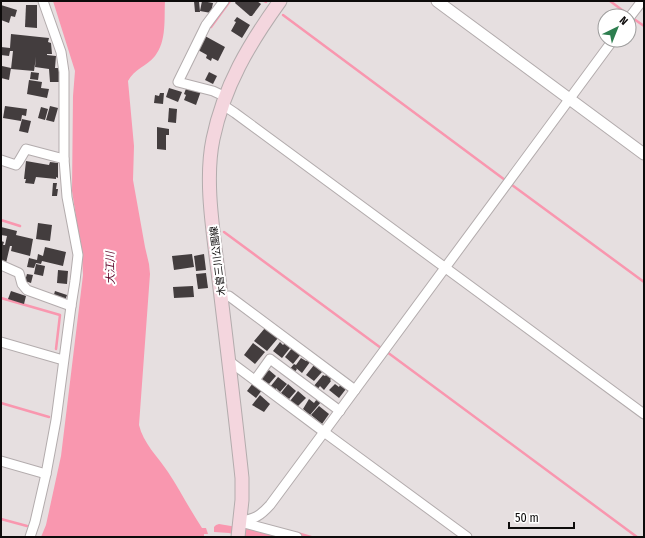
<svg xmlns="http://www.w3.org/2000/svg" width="645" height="538" font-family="'Fira Sans Condensed','Noto Sans JP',sans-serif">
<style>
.water{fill:#f997af}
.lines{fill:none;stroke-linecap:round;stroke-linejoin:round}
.stream{stroke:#f997af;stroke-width:2.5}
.building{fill:#433d3e}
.minor-casing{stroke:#b3acad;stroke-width:11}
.tertiary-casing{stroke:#b3acad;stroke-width:13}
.secondary-casing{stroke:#b3acad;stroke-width:15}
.minor{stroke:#fff;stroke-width:9}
.tertiary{stroke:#fff;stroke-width:11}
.secondary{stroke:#f4d6de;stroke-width:13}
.labels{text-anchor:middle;stroke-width:4;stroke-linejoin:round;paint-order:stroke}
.street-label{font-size:10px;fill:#0d0b0b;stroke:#fff}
.water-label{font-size:11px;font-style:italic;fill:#5e0529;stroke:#fff}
</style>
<rect width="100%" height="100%" fill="#e6dfe0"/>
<g class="water">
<path d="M53,1H165C164,18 167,41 155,56C147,66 134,69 128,81L134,146L133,180L145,247L149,264L150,274L139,425C143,443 158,457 168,472C180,490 190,510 202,528H206L208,534H204V537H41L46,525L61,456L83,275L82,256L72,191L73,96L75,71Z"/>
<path d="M219,524L249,529L277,537H243L229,533L214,532V527L216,525Z"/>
</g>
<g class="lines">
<g class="stream">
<path d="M264,1L266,2"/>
<path d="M610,1L626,13"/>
<path d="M283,15L505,180"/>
<path d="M634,19L644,26"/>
<path d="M211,27L230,1"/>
<path d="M512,185L644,282"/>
<path d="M1,220L20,226"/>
<path d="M224,232L381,348"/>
<path d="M1,298L60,315L56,349"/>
<path d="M387,352L637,537"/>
<path d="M1,403L49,417"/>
<path d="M1,519L27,526"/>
<path d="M297,533L311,537"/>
</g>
</g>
<g class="building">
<path d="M194,1H199L200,12H195Z"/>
<path d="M202,1L213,3L211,13L200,11Z"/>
<path d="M236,1H257L261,4L252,16H250L235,3Z"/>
<path d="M1,5L17,10L15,17L11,16L9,23L1,20Z"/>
<path d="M26,5H37V28L25,27Z"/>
<path d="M237,17L250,25L242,38L231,31L236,22L234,21Z"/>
<path d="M11,34L49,38L48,42L51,43L52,54H47V55L56,56L55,68H60V82H50L49,69L35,67L36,57L34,71L11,69L13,51H10L9,56L1,55V47L10,48Z"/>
<path d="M205,36L225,47L218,61L212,58L211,61L206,58L207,55L198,50Z"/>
<path d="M2,66L11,68L9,80L1,78Z"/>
<path d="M31,72L39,73L38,80L30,79Z"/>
<path d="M209,72L217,76L213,84L205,80Z"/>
<path d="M29,80L42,82L41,88L49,89L47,98L27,94Z"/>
<path d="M187,86L201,91L196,105L184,100L186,95L184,94Z"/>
<path d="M169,88L182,92L178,102L166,97Z"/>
<path d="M160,93H164L163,104L154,103L155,95L159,96Z"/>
<path d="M5,106L27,109L26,116L22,115L21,121L3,118Z"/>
<path d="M50,106L58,108L54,122L46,120Z"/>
<path d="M41,107L48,109L45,120L38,118Z"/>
<path d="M169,108L177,109L176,123L168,122Z"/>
<path d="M22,119L31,121L28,133L19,131Z"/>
<path d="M157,127L169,129V135H166V150L157,149V135H164H157Z"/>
<path d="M26,161L49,165L50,162L58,163V178L56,177V179L36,177L34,184L25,183L26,179H24Z"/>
<path d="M53,183H57L56,189H58L57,196H52Z"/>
<path d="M38,223L52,225L50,241L36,239Z"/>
<path d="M1,227L17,231L16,235L33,239L30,256L11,251L12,246H10L6,263L1,262V241L4,242L3,245H5L7,236L1,235Z"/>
<path d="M45,247L66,252L63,266L42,261L41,264L36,263L34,268L27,267L29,258L37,260L38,254L43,256Z"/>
<path d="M192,254L194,267L174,270L172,256Z"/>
<path d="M204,254L206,270L196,271L194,256Z"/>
<path d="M36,264L45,266L43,276L34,274Z"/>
<path d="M58,270L68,271L67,284L57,283Z"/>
<path d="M206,273L208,288L198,289L196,274Z"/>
<path d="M27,274L33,275L31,283L25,281Z"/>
<path d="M193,286L194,297L174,298L173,287Z"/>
<path d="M11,291L26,296L24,304L8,299Z"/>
<path d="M55,291L67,295L65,301L53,298Z"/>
<path d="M265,328L278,338L267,351L254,341Z"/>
<path d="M280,342L283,345L285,343L290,348L282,358L273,351Z"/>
<path d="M253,343L265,352L255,364L244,355Z"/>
<path d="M292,348L301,354L293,364L285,357Z"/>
<path d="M301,358L306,361L307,360L310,362L302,373L295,367L297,369L294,373L289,370L294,364L296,365Z"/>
<path d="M314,365L322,372L314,381L306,375Z"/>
<path d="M266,370L268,371L269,370L276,376L269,384L260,378Z"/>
<path d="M327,374L332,378L330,380L331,381L324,390L320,386L317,390L313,387L323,375L325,376Z"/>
<path d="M278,377L287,384L280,392L276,388L275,391L270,387Z"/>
<path d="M253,383L262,390L256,398L247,391Z"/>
<path d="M288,384L296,391L289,399L281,393Z"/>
<path d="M335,384L339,387L340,385L346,389L339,398L329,390Z"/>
<path d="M298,391L306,398L297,407L290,401Z"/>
<path d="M260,395L270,404L264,412L252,405Z"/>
<path d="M309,399L314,403L317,399L321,402L310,415L303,409Z"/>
<path d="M319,406L329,414L322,424L311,415Z"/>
</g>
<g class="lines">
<g class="minor-casing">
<g id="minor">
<path d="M224,1L206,25L178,82L213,91L226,97"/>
<path d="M629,18L642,1"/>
<path d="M223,105L235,113L644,414"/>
<path d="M1,160L16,165L19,161L26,149L64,159"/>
<path d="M1,265L19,273L22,284L27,290L71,306"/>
<path d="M221,297L229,296L355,390"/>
<path d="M1,342L63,360"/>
<path d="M229,361L324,432L613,40"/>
<path d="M255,380L270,359L340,411"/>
<path d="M1,461L46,474"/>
<path d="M240,521C255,519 260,516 270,505L324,432L467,537"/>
<path d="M244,523L297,537"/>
<path d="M30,537L35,522L46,474L56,420L71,306L75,281L78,255L67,197L64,159V72L61,52L43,1"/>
</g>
</g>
<g class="tertiary-casing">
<path id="tertiary" d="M437,1L644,154"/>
</g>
<g class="secondary-casing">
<path id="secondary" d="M238,537L242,500V478C235,412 227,346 219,280C214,236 204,182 213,139C224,86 249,44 280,1"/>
</g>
<use href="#minor" class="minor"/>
<use href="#tertiary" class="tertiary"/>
<use href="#secondary" class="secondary"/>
</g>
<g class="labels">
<g class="street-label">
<text transform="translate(217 261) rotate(-97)" y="4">木曽三川公園線</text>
</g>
<g class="water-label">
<text transform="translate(110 268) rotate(-91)" y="4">大江川</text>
</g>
</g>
<rect width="645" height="538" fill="none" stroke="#0d0b0b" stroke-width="4"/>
<g transform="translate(617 28) rotate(43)"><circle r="19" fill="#ffffff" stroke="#9e9d9d"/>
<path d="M0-3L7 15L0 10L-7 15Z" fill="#2d7e4f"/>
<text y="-6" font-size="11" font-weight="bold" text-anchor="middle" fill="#0d0b0b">N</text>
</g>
<path d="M509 522v6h65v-6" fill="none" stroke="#0d0b0b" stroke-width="2"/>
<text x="515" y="522" font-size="12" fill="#0d0b0b" stroke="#ffffff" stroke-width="3" paint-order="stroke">50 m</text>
</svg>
